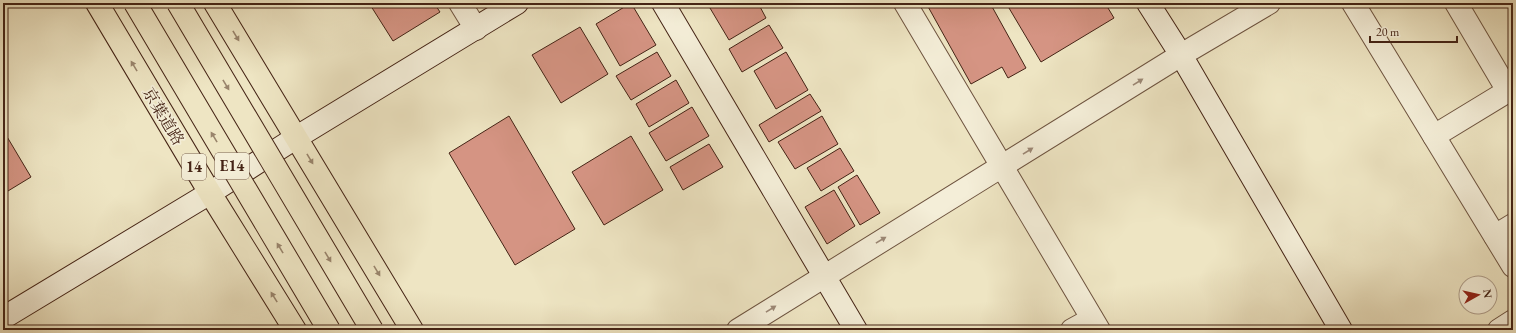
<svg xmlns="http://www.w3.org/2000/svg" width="1516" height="333" font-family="'EB Garamond','Noto Serif JP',serif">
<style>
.building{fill:#d59483;stroke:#442315}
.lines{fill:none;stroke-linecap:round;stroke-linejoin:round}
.street-casing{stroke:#6e5440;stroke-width:24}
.secondary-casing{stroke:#442315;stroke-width:24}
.highway-casing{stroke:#442315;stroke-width:24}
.street{stroke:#f4eed8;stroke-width:22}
.secondary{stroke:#f4eed8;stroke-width:22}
.highway{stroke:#eee5c3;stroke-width:22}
.highway-bridge-casing{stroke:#442315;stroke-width:24;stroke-linecap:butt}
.highway-bridge{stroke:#eee5c3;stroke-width:22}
.oneway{fill:#99846c}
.oneway2{fill:#9c8876}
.labels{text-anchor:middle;stroke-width:3.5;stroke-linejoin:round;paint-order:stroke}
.shield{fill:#f4eed8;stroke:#796050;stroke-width:1}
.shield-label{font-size:15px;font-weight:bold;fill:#442315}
.street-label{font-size:16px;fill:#442315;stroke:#f4eed8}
</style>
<rect width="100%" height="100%" fill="#eee5c3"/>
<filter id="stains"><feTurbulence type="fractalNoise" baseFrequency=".005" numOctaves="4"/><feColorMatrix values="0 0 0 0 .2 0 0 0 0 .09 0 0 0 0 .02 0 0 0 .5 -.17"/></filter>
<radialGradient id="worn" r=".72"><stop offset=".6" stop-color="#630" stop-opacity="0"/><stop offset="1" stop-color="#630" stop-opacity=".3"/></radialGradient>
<g class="building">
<path d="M369,3H434L440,12L393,41Z"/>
<path d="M631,3L656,45L620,66L596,24Z"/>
<path d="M707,3H758L766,18L729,40Z"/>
<path d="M926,3H990L1026,68L1008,78L1002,67L971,84Z"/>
<path d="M1006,3H1105L1114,18L1041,62Z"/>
<path d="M769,25L783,48L742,72L729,49Z"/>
<path d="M580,27L608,74L561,103L532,55Z"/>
<path d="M657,52L671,76L631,100L616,76Z"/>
<path d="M786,52L808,90L776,109L754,71Z"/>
<path d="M676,80L689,103L649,127L636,104Z"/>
<path d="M810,94L821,111L769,142L759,125Z"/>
<path d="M692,107L709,136L666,161L649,133Z"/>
<path d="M509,116L575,229L515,265L449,153Z"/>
<path d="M822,116L838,144L795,169L778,142Z"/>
<path d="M3,130L31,177L3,194Z"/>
<path d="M631,136L663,190L604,225L572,172Z"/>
<path d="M709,144L723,167L683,190L670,167Z"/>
<path d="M840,148L854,171L821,191L807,168Z"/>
<path d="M857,175L880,213L860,225L838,187Z"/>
<path d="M834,190L855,226L827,244L805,207Z"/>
</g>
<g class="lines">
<g class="street-casing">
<g id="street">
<path d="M460,3L476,29"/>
<path d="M905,3L1099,330"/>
<path d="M1353,3L1513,266"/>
<path d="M1456,3L1508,91"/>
<path d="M1434,136L1513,88"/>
<path d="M1495,236L1513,225"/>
<path d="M738,330L1181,55L1269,3"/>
<path d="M1072,330L1092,319"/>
<path d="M1499,330L1513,321"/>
</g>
</g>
<g class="secondary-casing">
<g id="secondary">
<path d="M663,3L856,330"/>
<path d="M1148,3L1181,55L1341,330"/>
<path d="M3,318L210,193L297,137L517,3"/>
</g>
</g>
<g class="highway-casing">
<g id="highway">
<path d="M97,3L210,193L295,330"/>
<path d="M215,3L412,330"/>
</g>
</g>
<use href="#street" class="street"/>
<use href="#secondary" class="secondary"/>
<use href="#highway" class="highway"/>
<g class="highway-bridge-casing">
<g id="highway-bridge">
<path d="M135,3L329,330"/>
<path d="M178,3L372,330"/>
</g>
</g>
<use href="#highway-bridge" class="highway-bridge"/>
</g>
<defs><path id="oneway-solid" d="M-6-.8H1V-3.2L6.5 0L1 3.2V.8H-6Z"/></defs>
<g class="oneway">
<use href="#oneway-solid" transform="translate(236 36) rotate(59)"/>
<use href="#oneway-solid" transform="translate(134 66) rotate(-121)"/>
<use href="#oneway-solid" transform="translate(226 85) rotate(59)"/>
<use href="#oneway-solid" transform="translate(214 137) rotate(-121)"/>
<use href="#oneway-solid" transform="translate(310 159) rotate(59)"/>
<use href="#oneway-solid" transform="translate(280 248) rotate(-121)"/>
<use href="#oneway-solid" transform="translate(328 257) rotate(59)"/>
<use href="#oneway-solid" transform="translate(377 271) rotate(59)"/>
<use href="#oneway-solid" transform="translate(274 297) rotate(-122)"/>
</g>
<g class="oneway2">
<use href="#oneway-solid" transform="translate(1138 82) rotate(-32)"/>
<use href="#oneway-solid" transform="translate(1028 151) rotate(-32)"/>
<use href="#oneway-solid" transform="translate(881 240) rotate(-31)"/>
<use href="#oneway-solid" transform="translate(771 309) rotate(-32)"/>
</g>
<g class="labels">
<g class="shield">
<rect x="215" y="153" width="34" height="26" rx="3"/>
<rect x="182" y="154" width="24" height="26" rx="3"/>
</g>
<g class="shield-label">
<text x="232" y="171">E14</text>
<text x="194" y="172">14</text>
</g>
<g class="street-label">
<text transform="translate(164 116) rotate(59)" y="6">京葉道路</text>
</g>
</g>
<rect width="1516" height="333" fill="none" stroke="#eee5c3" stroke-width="16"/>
<rect x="4" y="4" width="1508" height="325" fill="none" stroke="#442315" stroke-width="2"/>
<rect x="8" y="8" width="1500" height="317" fill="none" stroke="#442315"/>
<g transform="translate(1478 295) rotate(82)"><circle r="19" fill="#f4eed8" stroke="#ae9d8a"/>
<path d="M0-3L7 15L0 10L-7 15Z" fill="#8f2418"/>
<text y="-6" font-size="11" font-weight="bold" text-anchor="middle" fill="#442315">N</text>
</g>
<path d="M1370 36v6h87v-6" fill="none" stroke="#442315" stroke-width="2"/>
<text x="1376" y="36" font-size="12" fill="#442315" stroke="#f4eed8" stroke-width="3" paint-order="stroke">20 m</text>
<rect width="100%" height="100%" filter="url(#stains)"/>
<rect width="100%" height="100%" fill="url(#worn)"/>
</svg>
